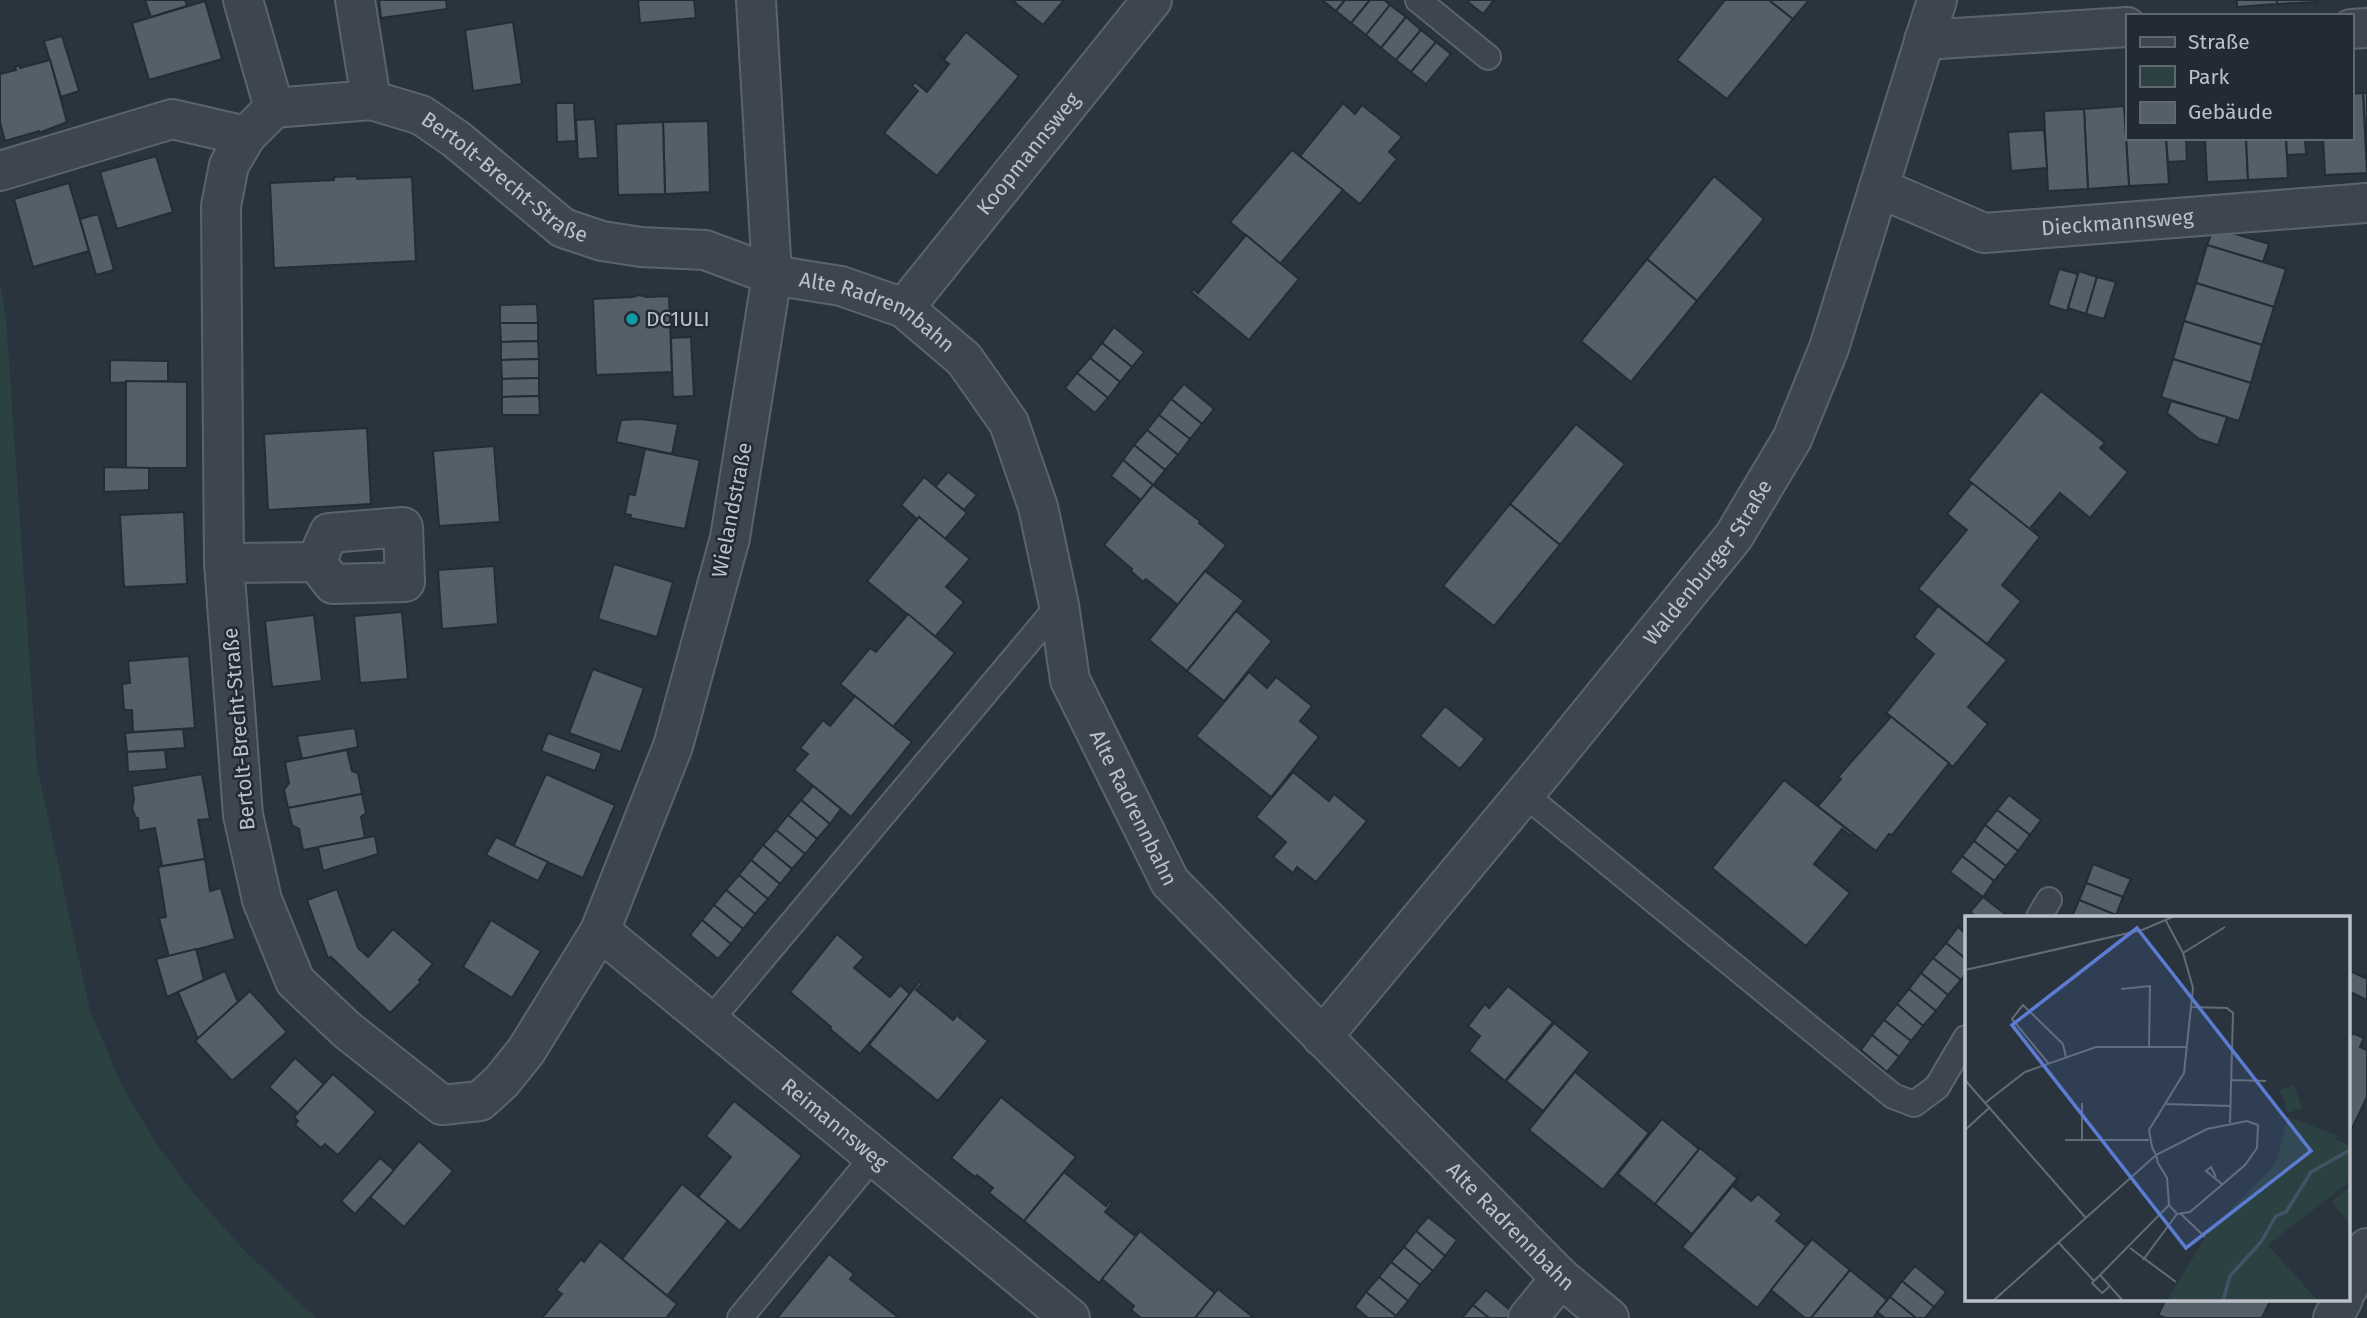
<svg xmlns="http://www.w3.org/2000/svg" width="2367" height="1318" font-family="'Fira Sans',sans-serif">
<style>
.green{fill:#2c4141}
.building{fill:#535f69;stroke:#242d36;stroke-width:2}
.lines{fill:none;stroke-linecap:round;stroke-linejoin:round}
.service-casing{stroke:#5b646c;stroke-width:28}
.minor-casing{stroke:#5b646c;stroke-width:42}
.service{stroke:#3d464f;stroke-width:24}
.minor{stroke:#3d464f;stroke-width:38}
.culture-dot{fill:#0f9aa8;stroke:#222b34;stroke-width:2.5}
.labels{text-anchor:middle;stroke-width:5;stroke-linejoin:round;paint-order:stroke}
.street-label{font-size:21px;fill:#bac1c9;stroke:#222b34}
.poi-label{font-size:21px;fill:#bac1c9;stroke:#222b34;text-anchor:start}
.inset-river{fill:none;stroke:#415466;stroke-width:3.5}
.inset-road{fill:none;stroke:#636c76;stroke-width:2}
.view{fill:#5c7cd2;fill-opacity:0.15;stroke:#5c7cd2;stroke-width:3.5}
.inset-edge{fill:none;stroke:#bac1c9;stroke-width:3.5}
</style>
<rect width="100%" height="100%" fill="#29343f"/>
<path class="green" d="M0,283L6,318L37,767L90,1011L122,1085L155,1142L194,1194L244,1250L316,1318H0Z"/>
<g class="building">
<path d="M145,0H185L187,6L151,17Z"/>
<path d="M379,0H446L447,9L381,18Z"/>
<path d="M638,0H694L696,18L640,23Z"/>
<path d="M1012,0H1064L1043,25Z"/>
<path d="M1322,0H1345L1336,11Z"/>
<path d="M1345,0H1370L1351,23L1336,11Z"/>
<path d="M1370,0H1384L1390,5L1366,35L1351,23Z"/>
<path d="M1469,0H1494L1483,14L1468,2Z"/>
<path d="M1725,0H1769L1793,19L1727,99L1677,60Z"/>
<path d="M1769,0H1809L1793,19Z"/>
<path d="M2237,0H2277V4L2237,7Z"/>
<path d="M2277,0H2317V2L2277,4Z"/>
<path d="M205,1L222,59L149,80L132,23Z"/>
<path d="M1390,5L1406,17L1381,48L1366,35Z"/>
<path d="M1406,17L1421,30L1396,60L1381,48Z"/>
<path d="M513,22L522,84L473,91L465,30Z"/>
<path d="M1421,30L1436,42L1411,72L1396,60Z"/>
<path d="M966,32L1019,76L937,176L884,133L918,91L912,86L915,82L927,92L949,64L938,55L939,53L945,58Z"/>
<path d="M62,36L79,91L61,97L44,41Z"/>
<path d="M1436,42L1451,54L1426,84L1411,72Z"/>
<path d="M50,60L67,122L39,133V131L5,141L0,122V74L16,70L15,67L19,65L20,68Z"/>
<path d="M2363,93H2367V172Z"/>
<path d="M2363,93L2367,173L2325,175L2323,138H2351V94Z"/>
<path d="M556,103H574L576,141L557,142Z"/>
<path d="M1343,103L1355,114L1362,105L1402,137L1389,152L1397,159L1360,204L1300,156Z"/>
<path d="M2124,106H2127V138H2166L2169,184L2129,186Z"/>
<path d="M2124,106L2129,186L2088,189L2084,109Z"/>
<path d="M2084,109L2088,189L2048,191L2044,111Z"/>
<path d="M595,119L598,158L578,159L576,120Z"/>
<path d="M708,121L710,192L665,194L663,122Z"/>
<path d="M663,122L665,194L618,195L616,124Z"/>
<path d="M2044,130L2047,168L2011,171L2008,132Z"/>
<path d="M2166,138H2186L2187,161L2168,162Z"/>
<path d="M2205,138H2246L2248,180L2207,182Z"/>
<path d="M2246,138H2286L2288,178L2248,180Z"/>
<path d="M2286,138H2305L2306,154L2287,155Z"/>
<path d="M1292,150L1343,190L1280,264L1230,222Z"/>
<path d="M156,156L173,212L117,229L100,172Z"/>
<path d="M357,176V179L412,177L416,261L274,268L270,183L334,180V177Z"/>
<path d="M1714,176L1764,219L1697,301L1647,259Z"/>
<path d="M69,183L89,251L33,267L14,199Z"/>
<path d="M98,214L114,270L96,275L80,219Z"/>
<path d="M2213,230H2222L2269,244L2263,262L2207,245Z"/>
<path d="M1246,235L1299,279L1249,340L1191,292L1193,289L1198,293Z"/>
<path d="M2207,245L2286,269L2274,307L2196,283Z"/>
<path d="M1647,259L1697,301L1631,382L1581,341Z"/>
<path d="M2059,269L2078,274L2067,311L2048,305Z"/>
<path d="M2079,271L2097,277L2086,314L2068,308Z"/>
<path d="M2097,277L2116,282L2104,319L2086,314Z"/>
<path d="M2196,283L2274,307L2262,345L2184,321Z"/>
<path d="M639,295L647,297L669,296L672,372L596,375L593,299L633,297Z"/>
<path d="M537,304L538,323H500V305Z"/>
<path d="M2184,321L2262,345L2251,383L2173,359Z"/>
<path d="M500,323H538V341L501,342Z"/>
<path d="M1114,327L1144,352L1132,367L1102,343Z"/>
<path d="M691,337L694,396L673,397L671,338Z"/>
<path d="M538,341L539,359L501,360V342Z"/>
<path d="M1102,343L1132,367L1120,382L1090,358Z"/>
<path d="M1090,358L1120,382L1108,398L1077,373Z"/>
<path d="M539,359V378L502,379L501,360Z"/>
<path d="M2173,359L2251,383L2239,421L2161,397Z"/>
<path d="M110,360L168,361V381L110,383Z"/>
<path d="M1077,373L1108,398L1095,413L1065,388Z"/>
<path d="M539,378V396L502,397V379Z"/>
<path d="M126,381L187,382V468H126Z"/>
<path d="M1184,384L1214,409L1202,424L1171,399Z"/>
<path d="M2041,391L2105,443L2100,448L2128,472L2090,518L2060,493L2031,527L2037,532L2035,534L1968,480Z"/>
<path d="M539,396L540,415H502V397Z"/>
<path d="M1171,399L1202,424L1190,439L1159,415Z"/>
<path d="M2171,401L2227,417L2218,445L2199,439L2167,413Z"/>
<path d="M1159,415L1190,439L1178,455L1147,430Z"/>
<path d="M641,419L678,424L672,454L616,442L621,420Z"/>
<path d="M1576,424L1625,464L1560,545L1510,504Z"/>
<path d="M367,428L371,504L268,510L264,434Z"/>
<path d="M1147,430L1178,455L1165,470L1134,445Z"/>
<path d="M1134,445L1165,470L1153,485L1123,460Z"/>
<path d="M494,446L500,522L439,526L433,451Z"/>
<path d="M645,449L700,460L685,529L630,518L631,515L625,514L629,494L635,495Z"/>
<path d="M1123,460L1153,485L1141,500L1111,476Z"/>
<path d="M104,467L149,468V490L104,492Z"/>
<path d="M948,472L977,495L964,510L935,487Z"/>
<path d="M924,477L967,513L945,539L919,517L918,520L901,505Z"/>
<path d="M1972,483L2040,537L2002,585L2021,601L1987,644L1918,589L1967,530L1947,514Z"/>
<path d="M1153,485L1200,521L1199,523L1226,545L1178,605L1146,579L1143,582L1131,571L1132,569L1104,545Z"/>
<path d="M1510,504L1560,545L1494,626L1443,586Z"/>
<path d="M184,512L187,584L124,587L120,515Z"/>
<path d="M919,517L970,559L946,587L964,602L935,637L867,581Z"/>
<path d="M614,564L673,582L657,637L598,619Z"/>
<path d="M494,566L498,624L442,629L438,570Z"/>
<path d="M1205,571L1244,601L1187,671L1149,640Z"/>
<path d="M1938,606L2007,660L1968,707L1988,724L1953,767L1886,713L1934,654L1914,637Z"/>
<path d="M1236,611L1272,641L1224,701L1187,671Z"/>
<path d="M402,612L408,679L360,683L354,616Z"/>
<path d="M908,614L955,653L893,727L840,684L870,648L876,652Z"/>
<path d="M314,615L322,681L272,687L265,621Z"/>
<path d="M189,656L195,728L133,732L132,710H124L122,684L130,683L128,661Z"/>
<path d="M593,669L644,688L621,752L569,733Z"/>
<path d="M1249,672L1267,688L1276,677L1312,706L1300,721L1319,737L1271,797L1196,736Z"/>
<path d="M855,696L912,742L851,817L794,770L808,754L800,748L823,720L830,726Z"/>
<path d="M1445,706L1485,739L1460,769L1420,736Z"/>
<path d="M1889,715L1949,763L1892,835L1889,834L1876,851L1815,804L1817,802L1819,805L1841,779L1838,777L1890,718Z"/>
<path d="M355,728L358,747L302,759L297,736Z"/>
<path d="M183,729L185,748L127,752L125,733Z"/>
<path d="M548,733L602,753L595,771L541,751Z"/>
<path d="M165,750L167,769L128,772L127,752Z"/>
<path d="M347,750L352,771L358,773L362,794L288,808L284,790L289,783L285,762Z"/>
<path d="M1293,772L1329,801L1334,794L1367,821L1316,882L1297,867L1293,873L1273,857L1286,842L1256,817Z"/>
<path d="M202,774L210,819L198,820L205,859L162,866L155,828L139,831L138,818H136L132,809L134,799L132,786Z"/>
<path d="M546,774L615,805L583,878L513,847Z"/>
<path d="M1784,780L1853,834L1851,836L1842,829L1814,864L1850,893L1806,946L1712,868Z"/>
<path d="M813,786L841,809L830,824L801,800Z"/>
<path d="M362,794L366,813L361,817L365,838L303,850L299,829L292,825L288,808Z"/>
<path d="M2009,795L2041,820L2030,835L1997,810Z"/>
<path d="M801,800L830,824L817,839L788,815Z"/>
<path d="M1997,810L2030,835L2018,851L1985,825Z"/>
<path d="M788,815L817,839L805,854L776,830Z"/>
<path d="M1985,825L2018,851L2006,866L1974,841Z"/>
<path d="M776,830L805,854L792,869L763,845Z"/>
<path d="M375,836L378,854L323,871L318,847Z"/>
<path d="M496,837L548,862L538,881L486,855Z"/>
<path d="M1974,841L2006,866L1994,881L1962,856Z"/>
<path d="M763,845L792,869L780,884L751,860Z"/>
<path d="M1962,856L1994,881L1983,897L1950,872Z"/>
<path d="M205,859L210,891L221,888L235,939L169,957L159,918L166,917L158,867Z"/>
<path d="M751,860L780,884L768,899L739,875Z"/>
<path d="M2093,864L2131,879L2123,897L2086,883Z"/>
<path d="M739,875L768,899L755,914L726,890Z"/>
<path d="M2086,883L2123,897L2116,915L2079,900Z"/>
<path d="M337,889L358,948L368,957L393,929L433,964L419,980L421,982L390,1013L331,957L328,958L307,900Z"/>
<path d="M726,890L755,914L743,929L714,905Z"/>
<path d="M1983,897L2009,917H1977L1970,912Z"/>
<path d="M2079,900L2116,915L2115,917H2072Z"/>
<path d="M714,905L743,929L731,944L702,920Z"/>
<path d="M491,920L541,951L512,998L463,967Z"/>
<path d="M702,920L731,944L718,959L690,935Z"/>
<path d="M1958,927L1966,934V959L1946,943Z"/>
<path d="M837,934L864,957L854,968L890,997L900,985L910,994L860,1054L830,1029L831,1027L790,992Z"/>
<path d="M1946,943L1966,959V973L1961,980L1933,958Z"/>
<path d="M196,949L204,980L167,997L156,959Z"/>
<path d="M1933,958L1961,980L1948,995L1921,973Z"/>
<path d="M2348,970L2365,978L2367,974V1000L2348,991Z"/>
<path d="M225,971L238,1002L198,1039L178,992Z"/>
<path d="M1921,973L1948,995L1936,1011L1909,989Z"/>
<path d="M920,981L922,984L916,990L953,1020L959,1013L961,1014L959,1017L988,1041L938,1101L869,1045Z"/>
<path d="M1508,986L1553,1022L1505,1081L1469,1051L1480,1036L1468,1026L1485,1004L1489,1008Z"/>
<path d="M1909,989L1936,1011L1923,1026L1897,1004Z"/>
<path d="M250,991L287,1032L232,1081L195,1041Z"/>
<path d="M1897,1004L1923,1026L1911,1041L1884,1020Z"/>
<path d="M1884,1020L1911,1041L1899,1057L1872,1035Z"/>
<path d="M1554,1023L1590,1052L1543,1111L1506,1081Z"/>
<path d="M2353,1033L2364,1038L2360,1047L2367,1050V1097L2348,1137V1041Z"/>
<path d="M1872,1035L1899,1057L1887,1072L1861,1050Z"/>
<path d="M295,1058L324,1084L298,1113L269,1087Z"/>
<path d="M1575,1072L1649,1133L1603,1190L1529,1130Z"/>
<path d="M333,1074L376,1112L338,1155L325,1144L321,1148L295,1125L298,1121L294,1117Z"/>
<path d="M1001,1097L1076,1157L1024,1221L989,1193L993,1188L977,1175L975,1177L951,1158Z"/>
<path d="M734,1101L802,1156L740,1231L698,1197L731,1157L706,1136Z"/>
<path d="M1662,1119L1699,1149L1655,1204L1618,1174Z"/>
<path d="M419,1141L453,1171L404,1227L370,1197Z"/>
<path d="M1700,1148L1736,1177L1741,1174L1692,1234L1655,1204Z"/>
<path d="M380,1158L394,1170L355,1214L341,1201Z"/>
<path d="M1064,1172L1106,1206L1110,1201L1112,1203L1105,1212L1134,1235L1141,1227L1143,1229L1099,1283L1024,1221Z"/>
<path d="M1739,1178L1734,1187L1751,1201L1758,1194L1782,1214L1776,1221L1805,1245L1812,1239L1757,1308L1682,1247Z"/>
<path d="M682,1184L728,1221L667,1296L622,1259Z"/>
<path d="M1428,1217L1457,1240L1445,1256L1416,1231Z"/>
<path d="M1140,1231L1215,1293L1195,1318H1141L1131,1310L1134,1306L1102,1279Z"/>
<path d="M1416,1231L1445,1256L1433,1271L1404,1247Z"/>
<path d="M1812,1239L1850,1270L1811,1318H1805L1771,1290Z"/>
<path d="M600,1241L677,1304L666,1318H542L562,1294L556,1290L581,1259L584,1262Z"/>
<path d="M1404,1247L1433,1271L1420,1285L1391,1262Z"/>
<path d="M829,1254L854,1274L850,1279L899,1318H777Z"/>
<path d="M1391,1262L1420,1285L1408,1301L1379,1277Z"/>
<path d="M1915,1266L1946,1292L1934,1307L1902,1281Z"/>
<path d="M1850,1270L1887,1300L1873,1318H1811Z"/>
<path d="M1379,1277L1408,1301L1396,1316L1366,1292Z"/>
<path d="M1902,1281L1934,1307L1925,1318H1916L1890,1297Z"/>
<path d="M1218,1289L1254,1318H1195Z"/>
<path d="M1486,1290L1515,1314L1512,1318H1489L1473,1305Z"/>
<path d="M1366,1292L1396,1316L1394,1318H1368L1355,1307Z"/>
<path d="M1890,1297L1916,1318H1885L1877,1312Z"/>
<path d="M2166,1299H2271L2262,1318H2165L2158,1315Z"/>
<path d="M1473,1305L1489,1318H1462Z"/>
</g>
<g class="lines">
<g class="service-casing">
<g id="service">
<path d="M1418,0L1488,57"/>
<path d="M1524,794L1893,1096L1914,1104L1937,1087L1966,1038"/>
<path d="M2039,917L2049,900"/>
<path d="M709,1022L1059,605"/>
<path d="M740,1318L873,1157"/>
</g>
</g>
<g class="minor-casing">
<g id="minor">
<path d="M243,0L274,108"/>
<path d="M355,0L371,100"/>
<path id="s1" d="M756,0L772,275L730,538L673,746L600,931L526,1051L501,1082L480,1101L442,1105L347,1030L295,981L262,900L243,815L224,563L221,206L229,165L246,136L274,108L371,100L421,115L456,139L563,228L602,241L641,247L705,250L772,275L841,286L904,308L964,359L1009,423L1038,507L1059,605L1070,680L1170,882L1561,1278L1609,1318"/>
<path d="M2351,29L2367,28"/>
<path d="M1924,40L2127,27"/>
<path d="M0,171L172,119L246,136"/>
<path id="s2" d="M1879,188L1984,233L2367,203"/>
<path id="s3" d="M904,308L1152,0"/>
<path d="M224,563L316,562L329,533L403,527L405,582L333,584L316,562"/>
<path id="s4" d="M600,931L1070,1318"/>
<path id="s5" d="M1322,1037L1545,769L1734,536L1792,439L1829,348L1937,0"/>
<path d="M2348,1288L2367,1248"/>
<path d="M1528,1318L1561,1278"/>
<path d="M2333,1318L2343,1299"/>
</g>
</g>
<use href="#service" class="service"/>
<use href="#minor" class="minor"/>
</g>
<circle class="culture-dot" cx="632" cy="319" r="7"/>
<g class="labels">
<g class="street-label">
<text dy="7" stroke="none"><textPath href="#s3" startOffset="198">Koopmannsweg</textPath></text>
<text dy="7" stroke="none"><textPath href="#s1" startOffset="2550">Bertolt-Brecht-Straße</textPath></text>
<text dy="7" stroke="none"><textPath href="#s2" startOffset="248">Dieckmannsweg</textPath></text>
<text dy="7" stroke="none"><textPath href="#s1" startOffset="2956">Alte Radrennbahn</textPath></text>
<text transform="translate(732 510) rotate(-79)" y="7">Wielandstraße</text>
<text dy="7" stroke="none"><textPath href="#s5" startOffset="612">Waldenburger Straße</textPath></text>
<text transform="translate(239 729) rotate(-95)" y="7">Bertolt-Brecht-Straße</text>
<text dy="7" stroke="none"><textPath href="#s1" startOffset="3544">Alte Radrennbahn</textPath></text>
<text dy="7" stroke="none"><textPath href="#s4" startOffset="304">Reimannsweg</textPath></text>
<text dy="7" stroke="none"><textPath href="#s1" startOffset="4111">Alte Radrennbahn</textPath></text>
</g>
<g class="poi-label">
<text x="646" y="326">DC1ULI</text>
</g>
</g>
<g transform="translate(1965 916)">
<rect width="385" height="385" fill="#29343f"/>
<path d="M329,169L337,192L323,197L315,174ZM323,201L374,220L371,223L385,229V265L303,329L353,385H202L244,315L310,249ZM385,271V307L366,286Z" fill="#2c4141"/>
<path class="inset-river" d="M258,385L265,360L296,326L311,300L321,296L346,256L385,234"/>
<path class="inset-road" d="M218,37L260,11M0,54L177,14L210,0M156,73L185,70L184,130M227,91L262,92L268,97L265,207M84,148L47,103L58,89L98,128L101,141M0,164L120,301M266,164L301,165M20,187L60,156L131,131H222M201,188L266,190M0,214L24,192M117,223V187M100,224H184M251,261L246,251L241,255L258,269M216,298L240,321M93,326L129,365M165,332L211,366M178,344L212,298M135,359L204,289M144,371L137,377L127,367L135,359L158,385M28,385L191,239L242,213L282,205L293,209L292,232L280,249L225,296L212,298L204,289L202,262L193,247L191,239L187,231L184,214L219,157L228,72L218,37L201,5"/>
<path class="view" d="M172,12L346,235L221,332L47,109Z"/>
<rect width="385" height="385" class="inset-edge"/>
</g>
<rect x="2126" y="14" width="228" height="126" fill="#222b34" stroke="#5f6770" stroke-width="2"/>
<rect x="2140" y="37" width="35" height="10" fill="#3d464f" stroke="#5f6770" stroke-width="2"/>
<text x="2188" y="49" font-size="21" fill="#bac1c9">Straße</text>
<rect x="2140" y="66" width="35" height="21" fill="#2c4141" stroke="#5f6770" stroke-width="2"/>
<text x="2188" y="84" font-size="21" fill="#bac1c9">Park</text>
<rect x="2140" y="102" width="35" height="21" fill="#535f69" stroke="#5f6770" stroke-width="2"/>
<text x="2188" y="119" font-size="21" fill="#bac1c9">Gebäude</text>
</svg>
